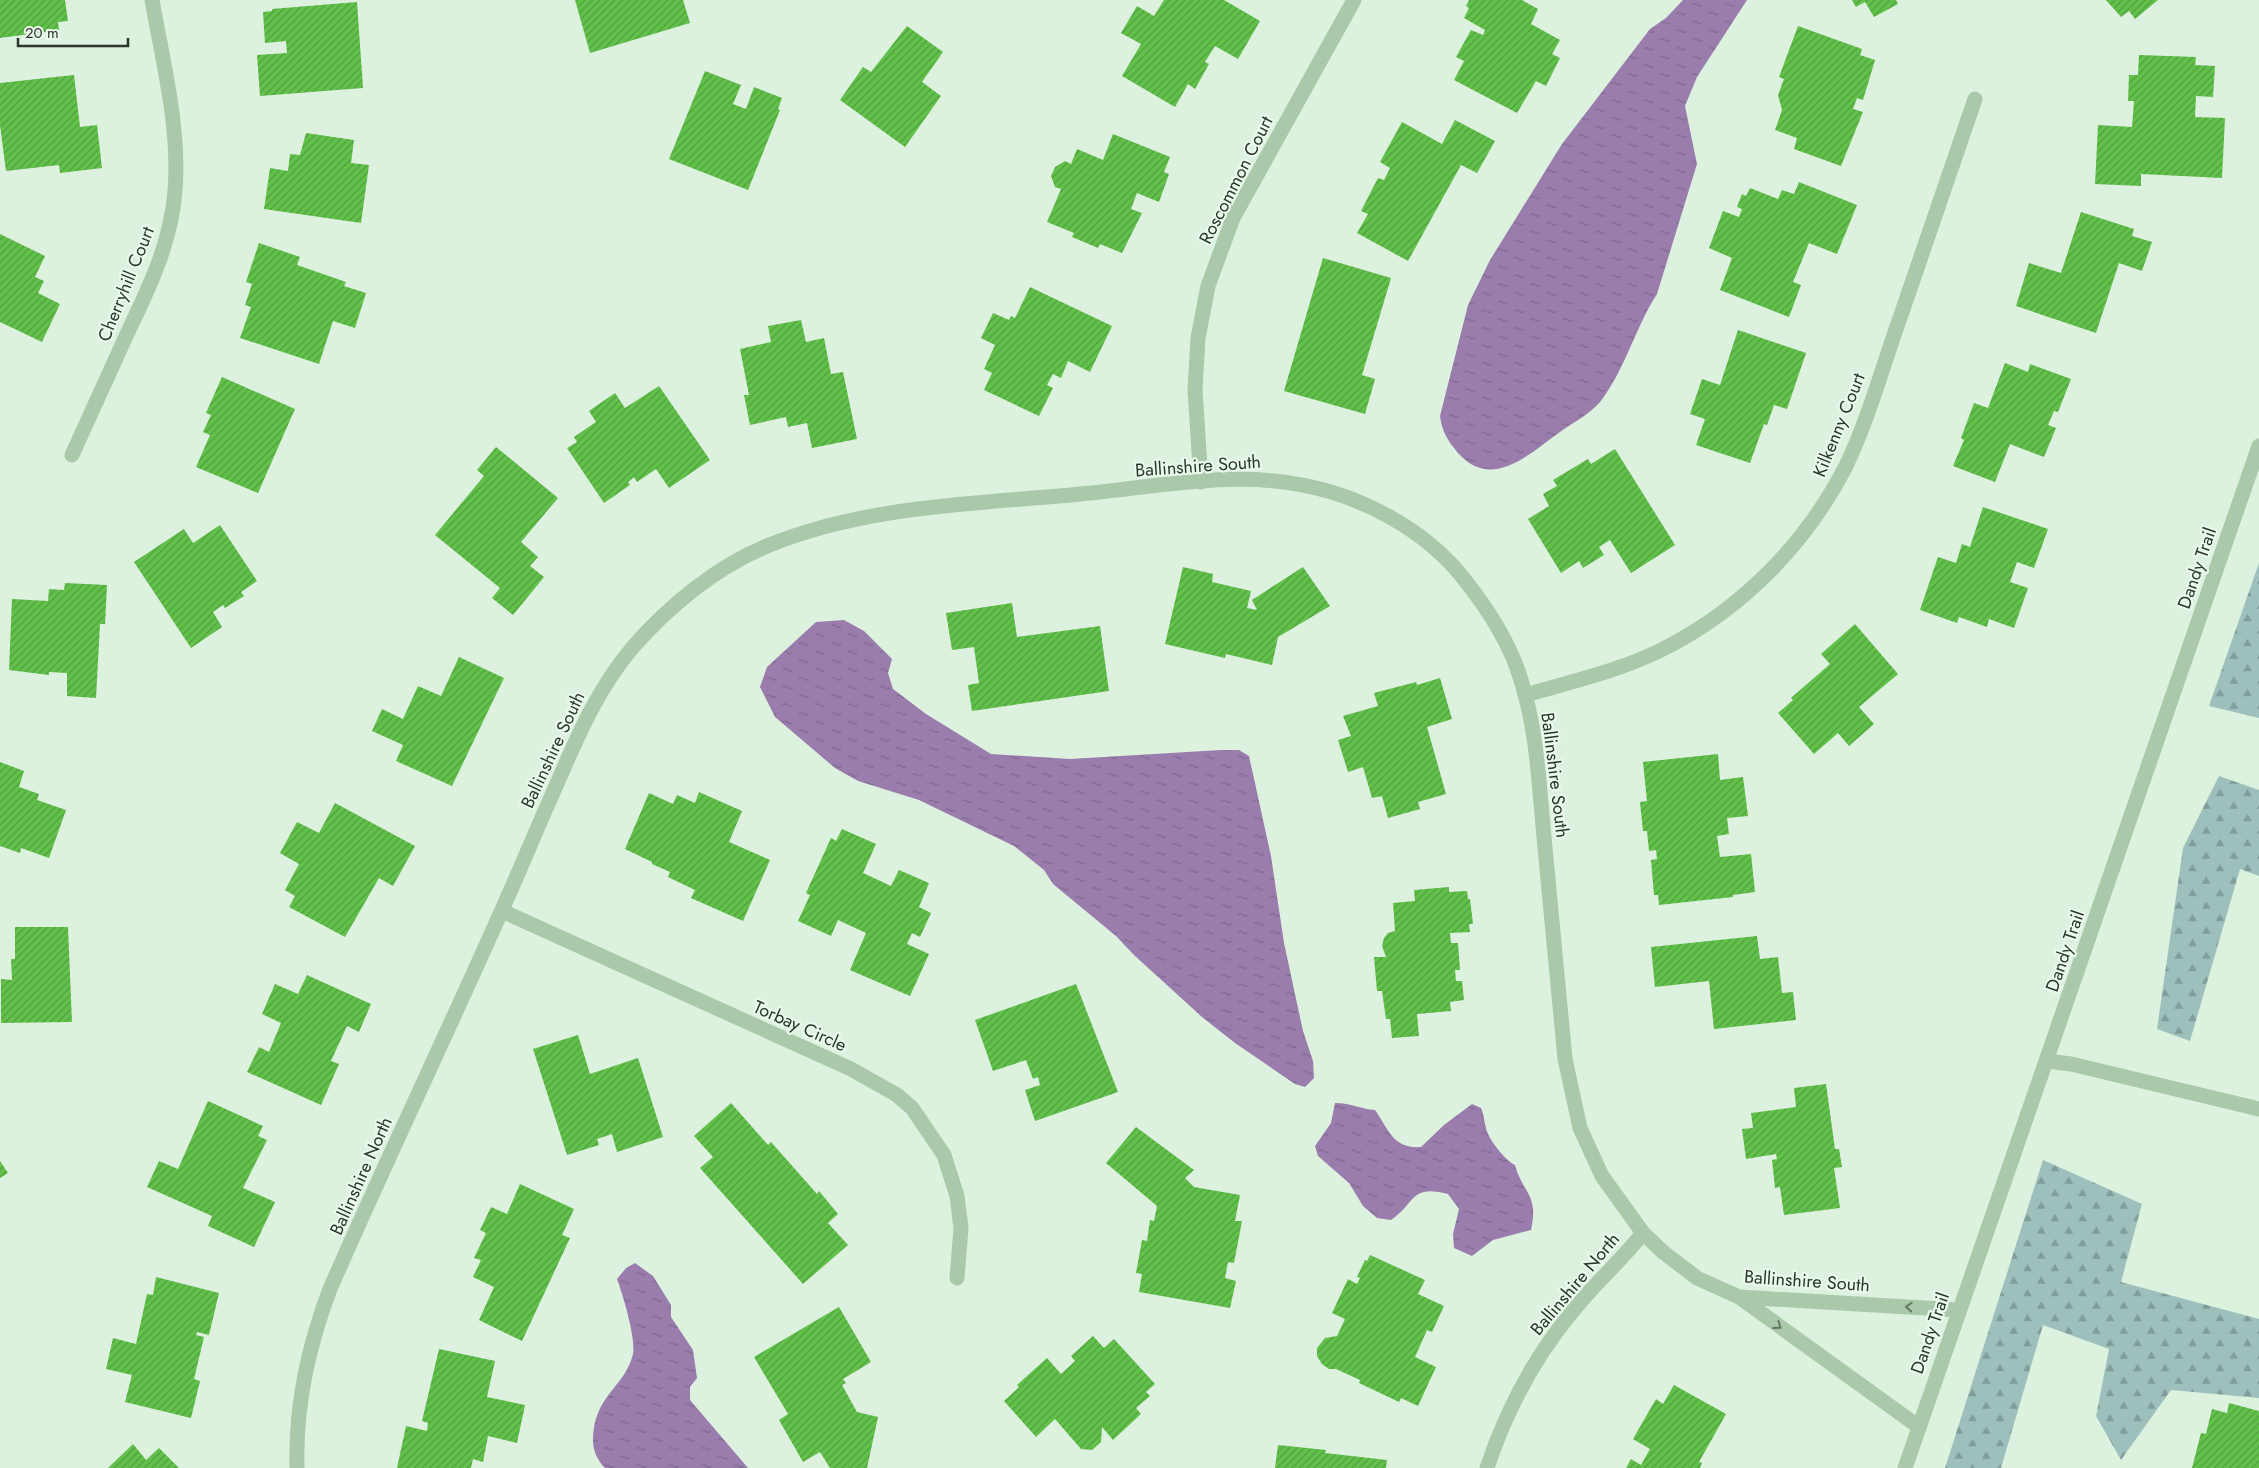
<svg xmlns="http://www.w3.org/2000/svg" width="2259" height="1468" font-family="Jost,sans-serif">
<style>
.forest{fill:url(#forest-firs)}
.water{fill:url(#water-ripples)}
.building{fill:url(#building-hatch)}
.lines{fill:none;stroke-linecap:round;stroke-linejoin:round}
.minor{stroke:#a9c9aa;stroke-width:15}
.oneway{stroke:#637863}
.labels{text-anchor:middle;stroke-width:4.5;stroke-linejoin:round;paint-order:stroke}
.street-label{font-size:18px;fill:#2a3629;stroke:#e9f9eb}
</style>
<defs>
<pattern id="forest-firs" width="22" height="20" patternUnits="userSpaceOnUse" patternTransform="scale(1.25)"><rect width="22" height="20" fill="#9dc0bc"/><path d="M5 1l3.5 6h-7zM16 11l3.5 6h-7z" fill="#809d99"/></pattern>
<pattern id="water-ripples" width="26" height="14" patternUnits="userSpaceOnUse" patternTransform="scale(1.25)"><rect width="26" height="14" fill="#9a7dad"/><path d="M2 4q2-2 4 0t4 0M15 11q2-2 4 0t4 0" fill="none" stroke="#7e678d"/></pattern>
<pattern id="building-hatch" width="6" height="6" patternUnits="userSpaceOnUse" patternTransform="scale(1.25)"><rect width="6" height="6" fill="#62c14b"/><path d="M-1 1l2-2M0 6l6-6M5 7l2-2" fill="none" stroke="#519e3e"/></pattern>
</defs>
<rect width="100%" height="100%" fill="#ddf1df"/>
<g class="forest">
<path d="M2259,563V718L2209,706Z"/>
<path d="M2219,776L2259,790V876L2240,869L2190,1041L2157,1029L2183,848Z"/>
<path d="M2043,1160L2142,1204L2121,1282L2259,1319V1398L2171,1390L2121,1460L2096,1416L2109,1349L2043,1325L2001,1468H1945Z"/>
</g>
<g class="water">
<path d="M1683,0H1747L1697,77L1685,106L1697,164L1657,294C1635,328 1625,370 1600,402C1590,414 1572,423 1560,432C1529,454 1492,491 1458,453C1448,441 1442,432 1440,416L1468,305L1490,260L1562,144L1650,29L1666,18Z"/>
<path d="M844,620L864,631L892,659L888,673L893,689L926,714L991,754L1070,759L1221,750H1239L1249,756L1271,856L1284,943L1303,1031L1313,1061L1314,1078L1305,1087L1295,1084L1235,1043L1202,1017L1134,955L1116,936L1053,884L1044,870L1014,846L919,800L858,781L835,768L775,717L760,687L767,667L816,622Z"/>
<path d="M1335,1103C1352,1103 1360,1109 1375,1110C1389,1130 1393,1149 1421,1147L1444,1125L1472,1104L1481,1108C1484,1115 1484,1120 1486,1128C1488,1139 1505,1160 1515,1165C1523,1194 1539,1194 1531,1230L1493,1240L1472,1256L1454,1248L1453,1234L1459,1209L1448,1194C1410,1184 1416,1203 1391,1220L1377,1218L1363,1206L1349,1183L1318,1156L1315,1146L1331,1123Z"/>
<path d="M635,1263L653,1276L671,1305V1317L693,1350L697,1378L690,1387V1400L748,1468H605C598,1461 593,1451 593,1441C593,1395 625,1388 633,1354C636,1338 623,1295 617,1279L626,1268Z"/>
</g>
<g class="building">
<path d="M0,0H65L68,21L58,22L59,30L0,38Z"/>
<path d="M575,0H683L690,23L590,53Z"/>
<path d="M1164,0H1224L1260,21L1238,59L1215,46L1205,62L1209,64L1195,89L1188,84L1175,107L1122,76L1141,44L1121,33L1137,6L1154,16Z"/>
<path d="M1469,0H1522L1538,9L1531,24L1560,40L1552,54L1560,58L1546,86L1536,81L1517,113L1454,80L1464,61L1456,57L1471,30L1483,35L1485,30L1464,18L1469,8L1466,6Z"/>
<path d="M1852,0H1896L1898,4L1874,17L1865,2L1856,7Z"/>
<path d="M2106,0H2158L2135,19L2129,11L2121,17Z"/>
<path d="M357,2L363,88L260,96L257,55L287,53L286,41L265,43L263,12L272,11V9Z"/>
<path d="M907,26L943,52L922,82L941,96L905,147L840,100L863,67L871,72Z"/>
<path d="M1798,26L1862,49L1860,55L1875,60L1863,100L1857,98L1853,109L1863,112L1841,166L1794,149L1797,138L1775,130L1782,110L1778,95L1784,79L1779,77Z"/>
<path d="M2139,55L2196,57L2195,65L2215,66L2213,97L2196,96L2195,117L2225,118L2222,178L2141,174V186L2095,184L2098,125L2132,127L2134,101H2128L2129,75H2138Z"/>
<path d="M705,71L741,85L733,104L746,109L754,87L782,98L778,109L780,110L748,190L669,159Z"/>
<path d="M74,75L80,127L97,125L102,168L60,173L59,165L6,171L0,125V83Z"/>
<path d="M1455,120L1495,141L1477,173L1461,165L1408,261L1357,233L1368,214L1361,211L1378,178L1384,180L1390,168L1380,162L1402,122L1442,144Z"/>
<path d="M306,133L354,140L351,163L369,165L361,223L264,209L270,168L288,171L290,154L300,155Z"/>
<path d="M1113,134L1170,157L1164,172L1169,174L1159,202L1137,193L1131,209L1142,213L1122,253L1100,244L1098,248L1072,237L1074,233L1047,222L1061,189L1055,187L1051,176L1055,167L1065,161L1071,164L1077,149L1103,160Z"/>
<path d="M1799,182L1857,205L1837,254L1809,243L1793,282L1801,285L1789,317L1720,290L1732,258L1709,248L1723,211L1739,217L1742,209L1737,207L1742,194L1746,196L1750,188L1778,199L1782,190L1794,194Z"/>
<path d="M2081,212L2134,229L2132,236L2152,242L2142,271L2119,263L2096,333L2016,306L2029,263L2061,273Z"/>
<path d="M0,234L45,256L35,277L44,281L38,293L60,304L42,342L0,322Z"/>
<path d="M259,243L300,257L297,265L346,282L344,286L366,293L355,328L333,321L319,364L240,338L251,307L245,305L252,284L246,282Z"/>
<path d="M1323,258L1391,278L1362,375L1375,379L1365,414L1284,391Z"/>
<path d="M1030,287L1112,326L1090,372L1068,361L1061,378L1053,374L1047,385L1053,388L1039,416L984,390L992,373L984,369L995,345L981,338L993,313L1009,320L1011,316L1015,318Z"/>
<path d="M801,320L806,342L824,338L831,374L843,372L857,439L812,448L807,423L788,427L786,417L750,425L744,395H749L740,349L771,342L768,326Z"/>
<path d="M1738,330L1806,353L1787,409L1774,405L1767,425L1764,424L1750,463L1696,445L1705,419L1690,414L1702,379L1720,385Z"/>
<path d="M2005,363L2028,372L2030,364L2071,379L2058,412L2054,411L2048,425L2056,428L2044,457L2010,444L1995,482L1953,466L1964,440L1961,438L1974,403L1988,408Z"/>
<path d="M222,377L295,409L258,493L196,467L210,435L203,432L211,415L206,413Z"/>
<path d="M659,386L710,460L669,488L656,469L637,482L634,477L628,482L630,485L604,503L567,448L577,442L574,437L596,422L589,411L615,393L625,408Z"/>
<path d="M496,447L558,498L521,542L538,557L530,566L544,577L513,615L492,598L500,588L435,535L484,476L477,470Z"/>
<path d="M1615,449L1675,545L1631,573L1610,540L1599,547L1604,555L1583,568L1579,561L1561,573L1528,519L1549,506L1543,494L1557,486L1553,480L1588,459L1591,464Z"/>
<path d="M1983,507L2048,529L2034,568L2017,562L2010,582L2028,588L2014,628L1989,619L1987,627L1959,617L1957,623L1920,610L1938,557L1956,563L1962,544L1970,547Z"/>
<path d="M220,525L257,581L241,592L244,596L225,608L223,605L213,612L222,627L191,648L134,562L184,529L193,543Z"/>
<path d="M1183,567L1213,574L1212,582L1251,591L1247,608L1257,610L1252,600L1303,567L1330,606L1278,637L1272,665L1226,654L1225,658L1165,644Z"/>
<path d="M65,583L107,585L105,624H100L96,698L67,696V673L49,672V675L9,670L12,599L48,601L49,589L64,590Z"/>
<path d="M1012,603L1017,637L1100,626L1109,691L972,711L968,685L979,683L974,647L952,650L946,613Z"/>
<path d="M1855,624L1898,674L1859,707L1874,724L1849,746L1838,733L1814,754L1778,713L1793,700L1791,698L1830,664L1821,654Z"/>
<path d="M459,657L504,678L452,786L396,761L403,745L372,731L382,709L403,719L418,686L441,696Z"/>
<path d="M1440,678L1452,719L1427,727L1446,794L1418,802L1420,809L1388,818L1382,796L1372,798L1363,767L1348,772L1338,740L1351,736L1343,716L1378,706L1374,693L1416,682L1417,685Z"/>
<path d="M1718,754L1720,780L1743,777L1748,816L1727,818L1729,834L1717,836L1720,857L1751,854L1755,892L1733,895V897L1659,905L1658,895H1654L1651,860L1657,859L1656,850L1649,851L1647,831H1643L1640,802L1647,801L1643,762Z"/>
<path d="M0,762L24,771L19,787L39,794L37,800L66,810L49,858L21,848L20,853L0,846Z"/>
<path d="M699,792L742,811L729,842L770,860L743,921L691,898L695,890L668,877L670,872L652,864V862L625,849L649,793L673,804L677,795L695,803Z"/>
<path d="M335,803L415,846L393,886L379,878L345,937L289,907L295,896L285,890L299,864L280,853L297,822L319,833Z"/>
<path d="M842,829L876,844L863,873L891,886L899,870L929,883L919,907L931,913L920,937L912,933L907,944L929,954L910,996L850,970L866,933L838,920L831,936L798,921L810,895L806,893L831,838L836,841Z"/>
<path d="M1449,887V892L1467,891L1468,899H1470L1473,924H1469L1470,932L1450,933L1451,943H1458L1460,970H1455L1456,981H1462L1464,1000L1450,1002L1451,1011L1417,1014L1419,1036L1392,1038L1390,1019H1386L1382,991H1377L1374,957H1386L1382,946L1384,938L1388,933L1395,931L1393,903L1415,901L1414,890Z"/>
<path d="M15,927H68L72,1022L1,1023V979L12,980L11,959H15Z"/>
<path d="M1757,936L1760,959L1778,957L1782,993L1793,992L1796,1020L1714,1029L1709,981L1655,987L1651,947Z"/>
<path d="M307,975L371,1004L359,1032L347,1026L331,1061L339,1064L321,1105L247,1072L259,1047L269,1052L281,1023L262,1014L275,984L298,994Z"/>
<path d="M1076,984L1118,1092L1035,1121L1025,1090L1040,1085L1038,1077L1033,1079L1026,1060L993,1071L975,1020Z"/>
<path d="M578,1035L590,1074L638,1058L663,1137L617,1152L612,1134L597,1139L599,1145L567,1155L533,1049Z"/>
<path d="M1826,1084L1835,1149H1839L1842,1167L1834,1168L1840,1208L1784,1215L1780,1187L1775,1188L1772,1160L1777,1159L1776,1154L1746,1159L1742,1129L1753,1128L1751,1113L1796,1107L1794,1088Z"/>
<path d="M208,1101L263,1126L258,1136L267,1140L243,1188L275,1202L254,1247L208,1226L212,1216L147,1187L159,1161L178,1169Z"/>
<path d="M731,1103L768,1145L771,1142L817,1194L819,1191L838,1214L828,1223L848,1245L803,1284L700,1168L713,1157L694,1136Z"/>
<path d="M1136,1127L1194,1170L1185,1178L1194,1187L1240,1195L1235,1221H1242L1234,1263L1228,1262L1225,1278L1236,1281L1230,1308L1139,1292L1142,1274L1136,1273L1142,1240L1147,1241L1150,1220L1154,1221L1157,1206L1106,1163Z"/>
<path d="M0,1161L8,1173L0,1178Z"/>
<path d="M520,1184L574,1209L562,1235L570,1238L522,1341L479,1320L494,1287L473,1277L481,1260L474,1258L486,1233L480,1230L491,1207L507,1214Z"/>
<path d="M1370,1255L1425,1280L1418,1294L1444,1306L1432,1332L1427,1330L1415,1357L1436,1367L1418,1406L1401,1398L1399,1402L1359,1383L1360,1380L1336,1369H1329L1322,1364L1317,1356V1348L1325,1338L1337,1336L1345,1319L1332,1313L1348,1279L1357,1284L1360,1278L1357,1277L1365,1260L1367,1261Z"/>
<path d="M156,1277L219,1293L209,1335L197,1332L196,1335L204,1337L194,1379L200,1381L191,1418L125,1402L132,1375L106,1369L113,1338L136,1344L147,1294L153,1295Z"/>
<path d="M839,1307L871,1362L843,1379L846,1383L842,1385L857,1412L878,1417L867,1468H830L820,1452L803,1462L779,1420L788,1414L754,1357Z"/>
<path d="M1093,1336L1104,1348L1114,1339L1155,1384L1146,1392L1150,1396L1136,1408L1141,1414L1113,1440L1102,1427L1101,1442L1092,1450L1081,1449L1055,1419L1036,1437L1004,1401L1019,1387L1017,1385L1047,1358L1061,1374L1075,1361L1071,1356Z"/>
<path d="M439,1349L495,1361L487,1397L525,1405L517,1443L488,1436L483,1462L473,1459L471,1468H397L406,1426L427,1431L428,1423L422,1421Z"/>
<path d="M1674,1385L1726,1414L1699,1462L1702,1463L1700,1468H1626L1631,1459L1641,1465L1650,1449L1633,1439L1656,1399L1663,1404Z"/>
<path d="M2229,1403L2259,1411V1468H2192L2201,1433L2206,1434L2212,1409L2227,1413Z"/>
<path d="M133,1444L146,1460L159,1448L179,1468H108Z"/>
<path d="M1278,1445L1326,1450L1325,1453L1387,1460L1386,1468H1275Z"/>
</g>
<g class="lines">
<g class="minor">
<path d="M72,455C91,414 109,374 127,334C149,288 171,243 175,191C180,127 163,63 152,0"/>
<path d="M1201,482L1195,390L1198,338L1208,286L1233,218L1354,0"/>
<path d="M1525,695C1574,681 1624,670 1669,646C1745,606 1807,542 1846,466C1869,418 1883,365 1901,315C1926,243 1950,171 1975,99"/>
<path d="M502,911L851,1069L897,1095L912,1108L944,1155L957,1196L961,1228L957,1278"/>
<path d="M2047,1061L2071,1064L2259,1109"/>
<path d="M1739,1297L1919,1427"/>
<path d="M297,1468C295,1406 308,1347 330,1289C385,1163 445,1038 501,912C520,870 537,828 556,786C577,737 598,688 633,647C669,606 716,567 767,546C869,504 983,504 1091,493C1160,486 1233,471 1302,485C1362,496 1426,530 1464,579C1488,609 1510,643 1521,680C1537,731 1539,784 1544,837C1551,911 1558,985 1565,1059L1580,1128L1602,1176L1643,1233L1663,1252L1697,1278L1739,1297L1958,1310"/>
<path d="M1487,1468C1506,1411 1533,1359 1572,1312C1594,1284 1621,1261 1643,1233"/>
<path d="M1905,1468L2259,446"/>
</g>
</g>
<defs><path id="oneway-chevron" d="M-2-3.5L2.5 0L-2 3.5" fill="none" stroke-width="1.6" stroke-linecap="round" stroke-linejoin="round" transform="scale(1.25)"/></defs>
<g class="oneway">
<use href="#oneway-chevron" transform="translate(1909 1307) rotate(-177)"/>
<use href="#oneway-chevron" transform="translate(1778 1326) rotate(36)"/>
</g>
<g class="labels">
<g class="street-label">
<text transform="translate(1236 180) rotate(-63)" y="6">Roscommon Court</text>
<text transform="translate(126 284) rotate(-68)" y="6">Cherryhill Court</text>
<text transform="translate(1839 425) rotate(-68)" y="6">Kilkenny Court</text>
<text transform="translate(1198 466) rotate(-4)" y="6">Ballinshire South</text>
<text transform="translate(2197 568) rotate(-71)" y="6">Dandy Trail</text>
<text transform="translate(553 750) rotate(-65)" y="6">Ballinshire South</text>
<text transform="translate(1555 775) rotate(83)" y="6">Ballinshire South</text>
<text transform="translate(2065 951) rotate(-71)" y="6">Dandy Trail</text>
<text transform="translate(800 1026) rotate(24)" y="6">Torbay Circle</text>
<text transform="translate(361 1176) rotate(-66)" y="6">Ballinshire North</text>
<text transform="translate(1807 1281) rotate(4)" y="6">Ballinshire South</text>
<text transform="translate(1575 1284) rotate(-50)" y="6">Ballinshire North</text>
<text transform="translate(1930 1333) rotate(-71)" y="6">Dandy Trail</text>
</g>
</g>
<path d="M18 38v8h110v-8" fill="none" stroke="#2a3629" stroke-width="2.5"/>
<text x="25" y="38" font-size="15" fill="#2a3629" stroke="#e9f9eb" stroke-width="4" paint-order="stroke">20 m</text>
</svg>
